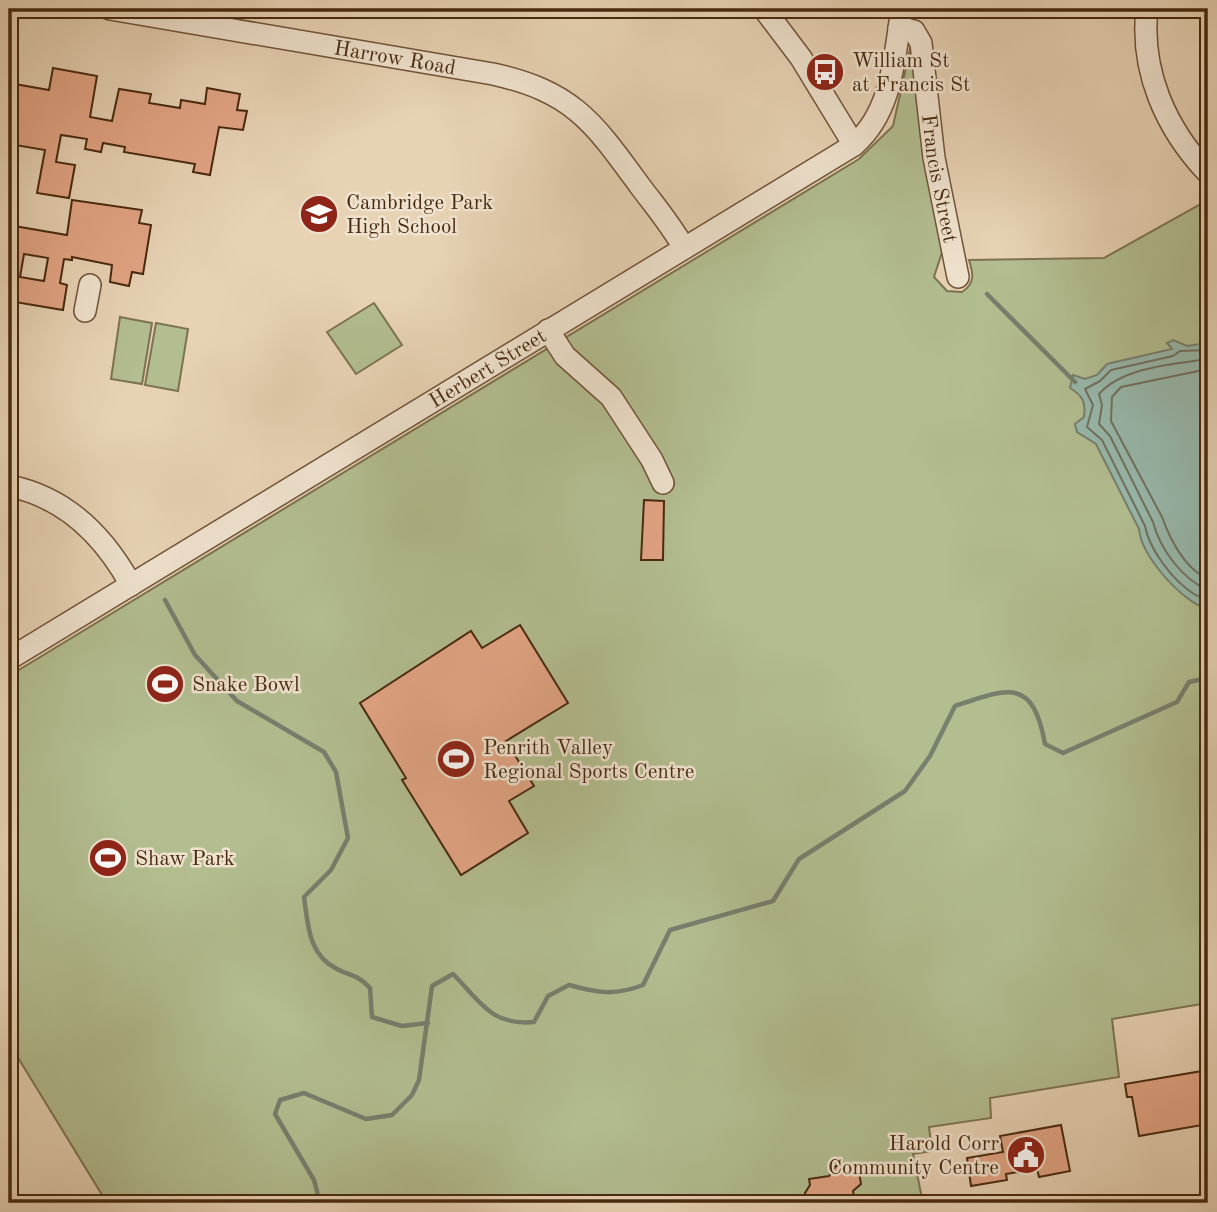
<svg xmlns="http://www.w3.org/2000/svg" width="1217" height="1212" font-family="'Old Standard TT',serif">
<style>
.green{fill:#b2bd90;stroke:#7d7350;stroke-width:2}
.water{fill:#97b8ac;stroke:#777f6d;stroke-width:2}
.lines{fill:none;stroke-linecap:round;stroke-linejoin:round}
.shore{stroke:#70705e;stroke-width:2}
.stream{stroke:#777f6d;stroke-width:4.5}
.building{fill:#e2a484;stroke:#48290f;stroke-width:2;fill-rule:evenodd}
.minor-casing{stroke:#705338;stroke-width:24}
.minor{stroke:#efe2ce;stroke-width:21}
.labels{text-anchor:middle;stroke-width:5;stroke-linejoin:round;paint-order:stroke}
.street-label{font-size:21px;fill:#48290f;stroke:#efe2ce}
.poi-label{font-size:21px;fill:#48290f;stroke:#efe2ce;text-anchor:start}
</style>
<rect width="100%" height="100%" fill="#e7d2b4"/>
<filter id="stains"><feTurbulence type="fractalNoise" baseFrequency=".00286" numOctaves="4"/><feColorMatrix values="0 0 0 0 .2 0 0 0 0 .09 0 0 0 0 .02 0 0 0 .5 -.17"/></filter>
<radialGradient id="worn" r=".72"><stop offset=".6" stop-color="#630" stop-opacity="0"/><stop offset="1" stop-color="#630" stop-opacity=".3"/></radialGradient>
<g class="green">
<path d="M911,45L915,54L920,127L943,249L934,277L947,291L962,292C976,283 973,273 969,260L1104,258L1208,200V1003L1112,1019L1119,1077L990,1098L991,1118L929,1127L932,1151L913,1154L923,1203H107L9,1043V676L859,159L893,126Z"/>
<path d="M374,303L402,345L356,374L327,332Z"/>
<path d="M120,317L152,323L142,384L111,379Z"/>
<path d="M156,323L188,329L178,391L145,385Z"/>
</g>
<path class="water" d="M1173,340L1187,346L1208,343V611C1202,606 1196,605 1190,600C1170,586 1141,553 1139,529L1096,444L1077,432L1075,424L1084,417C1086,402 1083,396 1070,388L1073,375L1085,379L1097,375L1107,364L1172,349L1167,343Z"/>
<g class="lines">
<g class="shore">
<path d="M1208,350L1180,351L1173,356L1111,370L1100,381L1085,389L1093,405L1087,427L1102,440L1145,526C1149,549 1173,581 1194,594C1199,597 1203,598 1208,602"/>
<path d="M1208,359C1174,364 1123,367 1099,394L1102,405L1099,424L1110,436L1153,522C1160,549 1182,579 1208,590"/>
<path d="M1208,369L1121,387L1112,397L1111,421L1162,517C1170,539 1185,569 1208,579"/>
</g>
<g class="stream">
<path d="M987,294L1075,382"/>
<path d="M165,600L195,655L237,701L324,752L336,772L348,838L331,870L304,897C308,924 308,955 337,969C352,977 357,974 370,988L372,1017L402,1026L428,1023"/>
<path d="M320,1203L314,1180L275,1114L280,1100L304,1093L366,1119L392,1115L412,1095L419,1080L432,986L453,974C481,1002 491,1026 534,1022L548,996L569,985C598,993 615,996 643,985L670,930L773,901L799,859L905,791L930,756L955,706C1008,688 1033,677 1045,744L1063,753L1177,702L1189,682L1208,678"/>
</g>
</g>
<g class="building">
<path d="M53,68L97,76L90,117L112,121L119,89L151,94L149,103L180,108L181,100L205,104L207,88L240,94L237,110L247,111L243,130L219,127L210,175L193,172L195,164L124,152L125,147L103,143L101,152L85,149L87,139L61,135L56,162L75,165L69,198L37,193L45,150L9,144V83L49,90Z"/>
<path d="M72,200L142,210L139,223L151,225L143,274L132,272L129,286L110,282L112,265L72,257V260L64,259L60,283L67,285L63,310L9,301V256L14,226L67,235ZM24,254L48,258L44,281L20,277Z"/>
<path d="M644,500L664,501L663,560H641Z"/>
<path d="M520,625L568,703L506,741L534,786L509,801L528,833L461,875L402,780L406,778L360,703L471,631L482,648Z"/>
<path d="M1208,1070V1124L1139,1136L1132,1097H1127L1125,1084Z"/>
<path d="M1061,1125L1070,1171L1039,1177L1037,1169L1006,1174L1007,1180L971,1186L967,1158L1003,1152L1000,1136Z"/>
<path d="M849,1165L859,1172L861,1184L853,1191L855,1203H807L805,1193L810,1185L809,1179L829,1176L836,1166Z"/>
</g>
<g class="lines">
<g class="minor-casing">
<g id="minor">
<path id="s1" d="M110,9L493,74C574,92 594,123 640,186C655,206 671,225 684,248"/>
<path d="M764,9L801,58L854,145"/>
<path d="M1147,9C1140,71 1166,129 1208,173"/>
<path id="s2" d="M899,28L914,31L921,43L934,158L958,277"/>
<path d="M85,311L90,285"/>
<path d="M548,330L565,356L611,397L652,460L663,483"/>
<path d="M9,486C66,497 104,536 131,585"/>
<path id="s3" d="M9,659L854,145C893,111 894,57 902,9"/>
</g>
</g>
<use href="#minor" class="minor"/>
</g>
<defs>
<g id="bus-disc" transform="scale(2.0125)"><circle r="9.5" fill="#8f2418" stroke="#efe2ce"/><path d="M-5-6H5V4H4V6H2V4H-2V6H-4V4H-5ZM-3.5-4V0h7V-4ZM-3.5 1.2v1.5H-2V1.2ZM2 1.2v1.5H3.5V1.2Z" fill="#fff"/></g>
<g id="school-disc" transform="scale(2.0125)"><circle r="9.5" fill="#8f2418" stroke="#efe2ce"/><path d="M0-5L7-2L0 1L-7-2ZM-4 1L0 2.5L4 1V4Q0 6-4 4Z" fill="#fff"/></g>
<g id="stadium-disc" transform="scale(2.0125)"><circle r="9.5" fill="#8f2418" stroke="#efe2ce"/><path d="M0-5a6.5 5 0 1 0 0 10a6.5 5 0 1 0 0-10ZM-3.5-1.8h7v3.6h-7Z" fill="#fff"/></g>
<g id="civic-disc" transform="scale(2.0125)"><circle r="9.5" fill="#8f2418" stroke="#efe2ce"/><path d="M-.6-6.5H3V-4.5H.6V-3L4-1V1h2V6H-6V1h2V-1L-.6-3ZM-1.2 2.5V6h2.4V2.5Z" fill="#fff"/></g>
</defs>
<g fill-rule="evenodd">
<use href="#bus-disc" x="825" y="72"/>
<use href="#school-disc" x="319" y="214"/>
<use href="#stadium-disc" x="165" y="684"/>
<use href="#stadium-disc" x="456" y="759"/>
<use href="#stadium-disc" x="108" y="858"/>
<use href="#civic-disc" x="1026" y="1155"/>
</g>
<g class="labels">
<g class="street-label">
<text dy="7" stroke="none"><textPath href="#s1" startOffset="289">Harrow Road</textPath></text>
<text dy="7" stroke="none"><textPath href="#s2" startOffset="166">Francis Street</textPath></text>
<text dy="7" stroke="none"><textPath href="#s3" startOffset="560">Herbert Street</textPath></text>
</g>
<g class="poi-label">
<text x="852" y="67">William St<tspan x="852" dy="24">at Francis St</tspan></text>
<text x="346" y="209">Cambridge Park<tspan x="346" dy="24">High School</tspan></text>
<text x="192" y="691">Snake Bowl</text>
<text x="483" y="754">Penrith Valley<tspan x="483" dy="24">Regional Sports Centre</tspan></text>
<text x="135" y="865">Shaw Park</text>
<text x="999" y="1150" text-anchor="end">Harold Corr<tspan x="999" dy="24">Community Centre</tspan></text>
</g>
</g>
<rect width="1217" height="1212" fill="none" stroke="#e7d2b4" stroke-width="35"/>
<rect x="10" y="10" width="1196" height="1191" fill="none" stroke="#48290f" stroke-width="3.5"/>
<rect x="18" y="18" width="1182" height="1177" fill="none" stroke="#48290f" stroke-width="2"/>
<rect width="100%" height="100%" filter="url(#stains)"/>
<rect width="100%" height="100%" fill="url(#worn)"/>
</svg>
